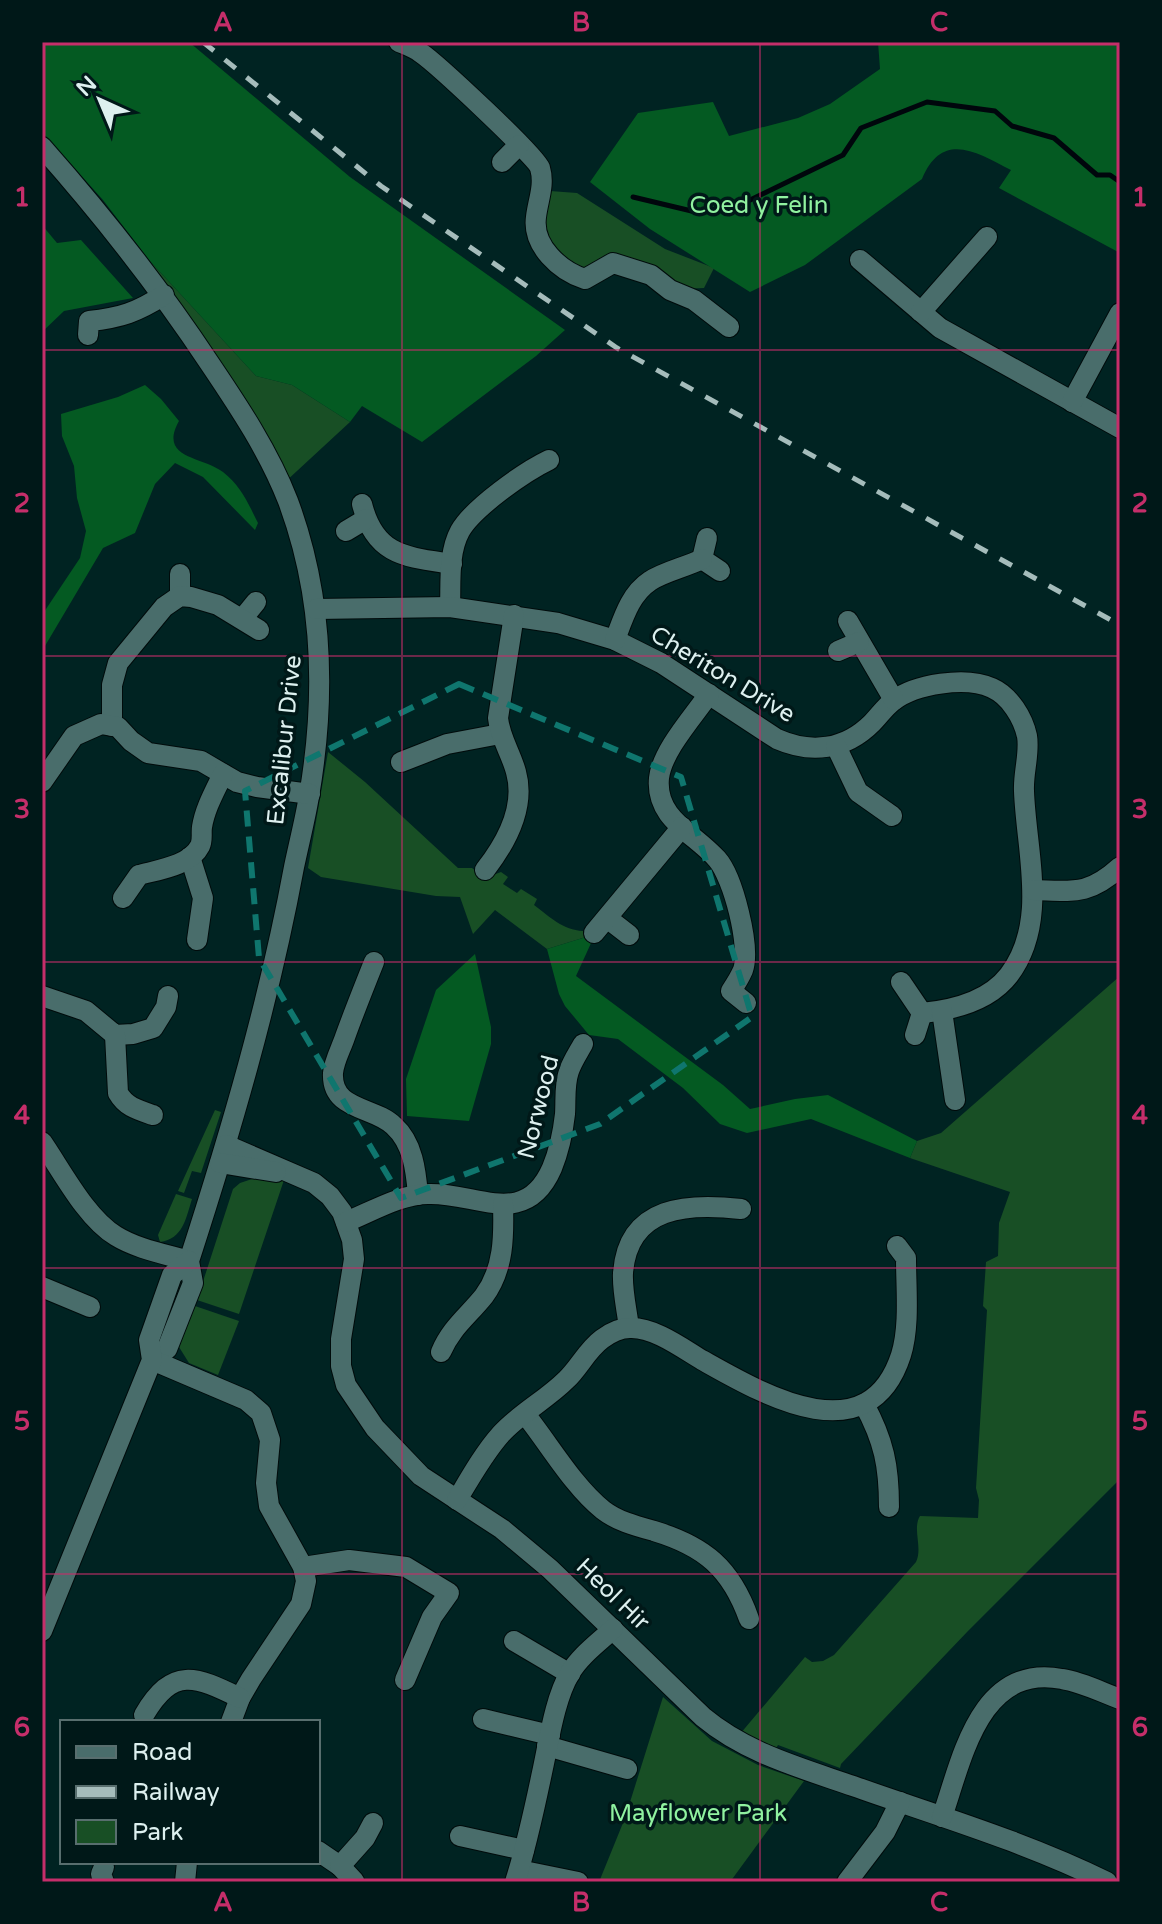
<svg xmlns="http://www.w3.org/2000/svg" width="1162" height="1924" font-family="'Varela Round',sans-serif">
<style>
.green{fill:#184f25}
.forest{fill:#045a22}
.lines{fill:none;stroke-linecap:round;stroke-linejoin:round}
.stream{stroke:#00060c;stroke-width:5}
.minor-casing{stroke:#000b0b;stroke-width:22}
.minor{stroke:#496d6b;stroke-width:20}
.rail{stroke:#a5bcbb;stroke-width:5;stroke-dasharray:14 14;stroke-linecap:butt}
.marked{fill:none;stroke:#0f766e;stroke-width:6;stroke-dasharray:16 10;stroke-linejoin:round}
.grid{fill:none;stroke:#c52e6a;stroke-width:2;stroke-opacity:0.55}
.labels{text-anchor:middle;stroke-width:7;stroke-linejoin:round;paint-order:stroke}
.park-label{font-size:24px;fill:#90f2a0;stroke:#001818}
.street-label{font-size:24px;fill:#ddf0ef;stroke:#001818}
.neatline{fill:none;stroke:#c52e6a;stroke-width:3}
.grid-label{font-size:26px;text-anchor:middle;font-weight:bold;fill:#c52e6a}
</style>
<rect width="100%" height="100%" fill="#002322"/>
<g class="green">
<path d="M550,191L577,193L665,249L714,268L704,288L680,289L637,269L585,279L553,260L543,223Z"/>
<path d="M149,260L256,376L292,385L350,422L284,483L275,450Z"/>
<path d="M328,752L365,782L458,868H472L485,878L501,872L508,877L503,884L517,893L521,889L537,899L534,905C550,917 563,930 583,931L586,937L547,949L495,910L473,934L460,897L436,896L321,877L308,868Z"/>
<path d="M1120,976V1479L968,1631L841,1764L840,1768L778,1745L775,1750L740,1734L805,1657L812,1662L823,1661L834,1655L916,1562C923,1547 912,1529 920,1516L978,1518L979,1500L976,1488L987,1310L983,1306L986,1262L998,1256L999,1223L1010,1192L910,1158L917,1141L941,1133Z"/>
<path d="M215,1110L221,1112L201,1173L192,1171L184,1193L178,1191Z"/>
<path d="M252,1175L284,1180L239,1314L197,1300L233,1189L240,1183L252,1179Z"/>
<path d="M176,1194L192,1199C186,1218 183,1239 160,1242L158,1235Z"/>
<path d="M195,1306L239,1321L218,1375L189,1363L179,1347Z"/>
<path d="M663,1697L712,1741L758,1765L804,1781L730,1882H599L625,1818Z"/>
</g>
<g class="forest">
<path d="M42,42H189L350,177L565,330L536,356L422,442L362,406L350,422L292,385L256,376L149,260L103,200L42,132Z"/>
<path d="M878,42H1120V253L999,188L1011,170C977,152 942,130 922,179L805,265L750,292L650,229L590,182L638,113L713,102L729,136L798,118L830,104L880,69Z"/>
<path d="M42,225L57,243L81,240L133,298L64,311L42,332Z"/>
<path d="M145,385L161,399L179,421C158,459 202,456 223,472C241,486 248,503 258,523L255,530L203,477L175,463L155,484L135,533L103,548L42,651V615L80,558L86,531L77,498L74,466L62,436L61,414L118,397Z"/>
<path d="M586,937L592,941L576,976L723,1085L750,1109L795,1099L828,1095L917,1141L910,1158L811,1119L747,1133L720,1124L683,1088L618,1039L589,1035L565,1006L559,994L547,949Z"/>
<path d="M475,954L491,1027V1044L469,1121L407,1116L406,1079L436,990Z"/>
</g>
<g class="lines">
<path class="stream" d="M633,197L700,213L746,202L843,155L861,128L927,102L995,111L1012,126L1054,138L1097,175H1110L1120,182"/>
<g class="minor-casing">
<g id="minor">
<path d="M399,42C406,45 415,48 421,53C437,64 536,156 540,168C545,185 538,200 536,217C532,246 560,271 585,279L613,263L651,275L670,290L694,300L729,327"/>
<path d="M42,147C103,216 159,287 210,364C239,407 269,452 288,501C323,595 326,697 309,796C305,820 299,843 294,867C269,1002 231,1131 189,1261L193,1283L167,1349L152,1360"/>
<path d="M502,162L519,145"/>
<path d="M860,260L940,328L1120,428"/>
<path d="M921,312L987,237"/>
<path d="M88,335L89,321C121,318 137,312 164,295"/>
<path d="M1072,402L1120,313"/>
<path d="M362,504C375,556 406,557 452,564"/>
<path d="M346,531L366,519"/>
<path d="M707,538L702,559L720,571"/>
<path d="M180,574V596"/>
<path d="M450,607C451,583 448,553 460,531C473,508 524,472 549,460"/>
<path d="M316,609L450,607L558,623L615,640L661,663L777,739C811,754 845,750 872,723C879,716 885,707 893,701C915,684 966,676 992,688C1010,696 1023,718 1027,736C1030,753 1023,773 1024,791C1026,851 1049,922 1009,975C989,1001 953,1010 922,1013"/>
<path d="M243,618L256,602"/>
<path d="M848,621L894,700"/>
<path d="M615,640C623,619 630,594 650,581C663,572 686,567 702,559"/>
<path d="M838,651L859,642"/>
<path d="M709,694C693,717 662,751 659,778C655,819 694,833 717,859C733,877 751,947 743,970C740,977 735,985 731,991L746,1003"/>
<path d="M112,726V685L118,663L164,607L180,596L191,597L218,605L259,630"/>
<path d="M836,746L858,792L892,816"/>
<path d="M401,762L447,744L500,734"/>
<path d="M42,782L74,736L101,724L118,727L131,741L148,753L201,761L237,782L257,787L310,794"/>
<path d="M190,857L203,898L197,940"/>
<path d="M485,870C506,843 526,808 516,772C511,753 500,738 498,718L514,615"/>
<path d="M1033,890C1073,891 1088,896 1120,867"/>
<path d="M123,898L139,875C157,870 190,866 200,846C203,840 201,833 202,827C205,808 215,791 223,774"/>
<path d="M607,918L629,935"/>
<path d="M594,933L682,827"/>
<path d="M374,962C364,987 354,1012 345,1037C341,1049 334,1061 333,1073C331,1111 374,1106 394,1126C413,1143 416,1171 418,1195"/>
<path d="M901,982L922,1013L915,1035"/>
<path d="M42,996L86,1011L115,1035L133,1034L153,1028L166,1007L168,996"/>
<path d="M942,1011L955,1100"/>
<path d="M115,1035L118,1093C126,1107 138,1110 153,1115"/>
<path d="M42,1142C62,1171 86,1218 116,1236C137,1249 165,1254 189,1261"/>
<path d="M226,1145L314,1183L330,1196L342,1212L352,1240L354,1259L341,1339V1366L346,1385L375,1428L421,1476L502,1529L550,1569L703,1717C746,1753 801,1768 853,1786C938,1816 1026,1842 1107,1882"/>
<path d="M220,1163L276,1172"/>
<path d="M346,1222C371,1212 401,1194 428,1194C476,1192 525,1230 552,1168C559,1151 563,1132 565,1114C566,1100 564,1085 569,1071C572,1062 578,1053 583,1044"/>
<path d="M42,1287L90,1307"/>
<path d="M629,1328C627,1310 622,1291 623,1273C628,1205 689,1203 741,1209"/>
<path d="M441,1352C451,1328 468,1316 484,1296C504,1269 504,1236 503,1204"/>
<path d="M152,1360L246,1400L261,1413L270,1440L266,1483L269,1506L303,1567L306,1581L301,1604L251,1679L240,1698L231,1722"/>
<path d="M864,1404C884,1441 889,1466 889,1507"/>
<path d="M525,1414C549,1444 573,1486 603,1510C617,1521 636,1526 654,1531C704,1546 731,1568 749,1619"/>
<path d="M457,1500C470,1478 484,1453 501,1434C520,1413 546,1400 566,1380C579,1368 587,1350 602,1339C610,1333 620,1328 630,1328C654,1327 682,1348 702,1360C761,1393 868,1457 901,1355C910,1326 906,1289 906,1258L897,1246"/>
<path d="M303,1567L349,1560L406,1567L449,1593L432,1617L405,1680"/>
<path d="M42,1631L152,1360L149,1340L172,1275L189,1261"/>
<path d="M514,1641L570,1674"/>
<path d="M144,1715C173,1666 195,1676 240,1698"/>
<path d="M483,1719L550,1735"/>
<path d="M547,1746L627,1769"/>
<path d="M942,1817C962,1760 979,1663 1062,1679C1082,1682 1101,1692 1120,1699"/>
<path d="M460,1836L524,1850"/>
<path d="M318,1851L340,1866L354,1881"/>
<path d="M340,1866L365,1838L373,1823"/>
<path d="M104,1867L101,1874L104,1882"/>
<path d="M519,1870L578,1882"/>
<path d="M185,1882L187,1862"/>
<path d="M515,1882C527,1845 535,1806 543,1768C549,1740 555,1698 570,1673C580,1656 598,1643 613,1629"/>
<path d="M847,1882L885,1832L900,1802"/>
</g>
</g>
<use href="#minor" class="minor"/>
<path class="rail" d="M203,42L381,186L617,348L1120,625"/>
</g>
<path class="marked" d="M459,684L681,777L752,1017L600,1124L401,1198L259,958L245,791Z"/>
<path class="grid" d="M402,42V1882M760,42V1882M42,350H1120M42,656H1120M42,962H1120M42,1268H1120M42,1574H1120"/>
<g class="labels">
<g class="park-label">
<text x="759" y="213">Coed y Felin</text>
<text x="698" y="1821">Mayflower Park</text>
</g>
<g class="street-label">
<text transform="translate(723 674) rotate(31)" y="8">Cheriton Drive</text>
<text transform="translate(284 740) rotate(-84)" y="8">Excalibur Drive</text>
<text transform="translate(538 1107) rotate(-76)" y="8">Norwood</text>
<text transform="translate(613 1594) rotate(44)" y="8">Heol Hir</text>
</g>
</g>
<rect width="1162" height="1924" fill="none" stroke="#001818" stroke-width="88"/>
<rect x="60" y="1720" width="260" height="144" fill="#001818" stroke="#586e6e" stroke-width="2"/>
<rect x="76" y="1746" width="40" height="12" fill="#496d6b" stroke="#586e6e" stroke-width="2"/>
<text x="132" y="1760" font-size="24" fill="#ddf0ef">Road</text>
<rect x="76" y="1786" width="40" height="12" fill="#a5bcbb" stroke="#586e6e" stroke-width="2"/>
<text x="132" y="1800" font-size="24" fill="#ddf0ef">Railway</text>
<rect x="76" y="1820" width="40" height="24" fill="#184f25" stroke="#586e6e" stroke-width="2"/>
<text x="132" y="1840" font-size="24" fill="#ddf0ef">Park</text>
<g transform="translate(100 100) rotate(316)" stroke="#001818" stroke-width="6" paint-order="stroke">
<path d="M0-6L14 30L0 20L-14 30Z" fill="#ddf0ef"/>
<text y="-12" font-size="22" font-weight="bold" text-anchor="middle" fill="#ddf0ef">N</text>
</g>
<rect x="44" y="44" width="1074" height="1836" class="neatline"/>
<g class="grid-label">
<text x="223" y="31">A</text>
<text x="581" y="31">B</text>
<text x="939" y="31">C</text>
<text x="22" y="206">1</text>
<text x="1140" y="206">1</text>
<text x="22" y="512">2</text>
<text x="1140" y="512">2</text>
<text x="22" y="818">3</text>
<text x="1140" y="818">3</text>
<text x="22" y="1124">4</text>
<text x="1140" y="1124">4</text>
<text x="22" y="1430">5</text>
<text x="1140" y="1430">5</text>
<text x="22" y="1736">6</text>
<text x="1140" y="1736">6</text>
<text x="223" y="1911">A</text>
<text x="581" y="1911">B</text>
<text x="939" y="1911">C</text>
</g>
</svg>
